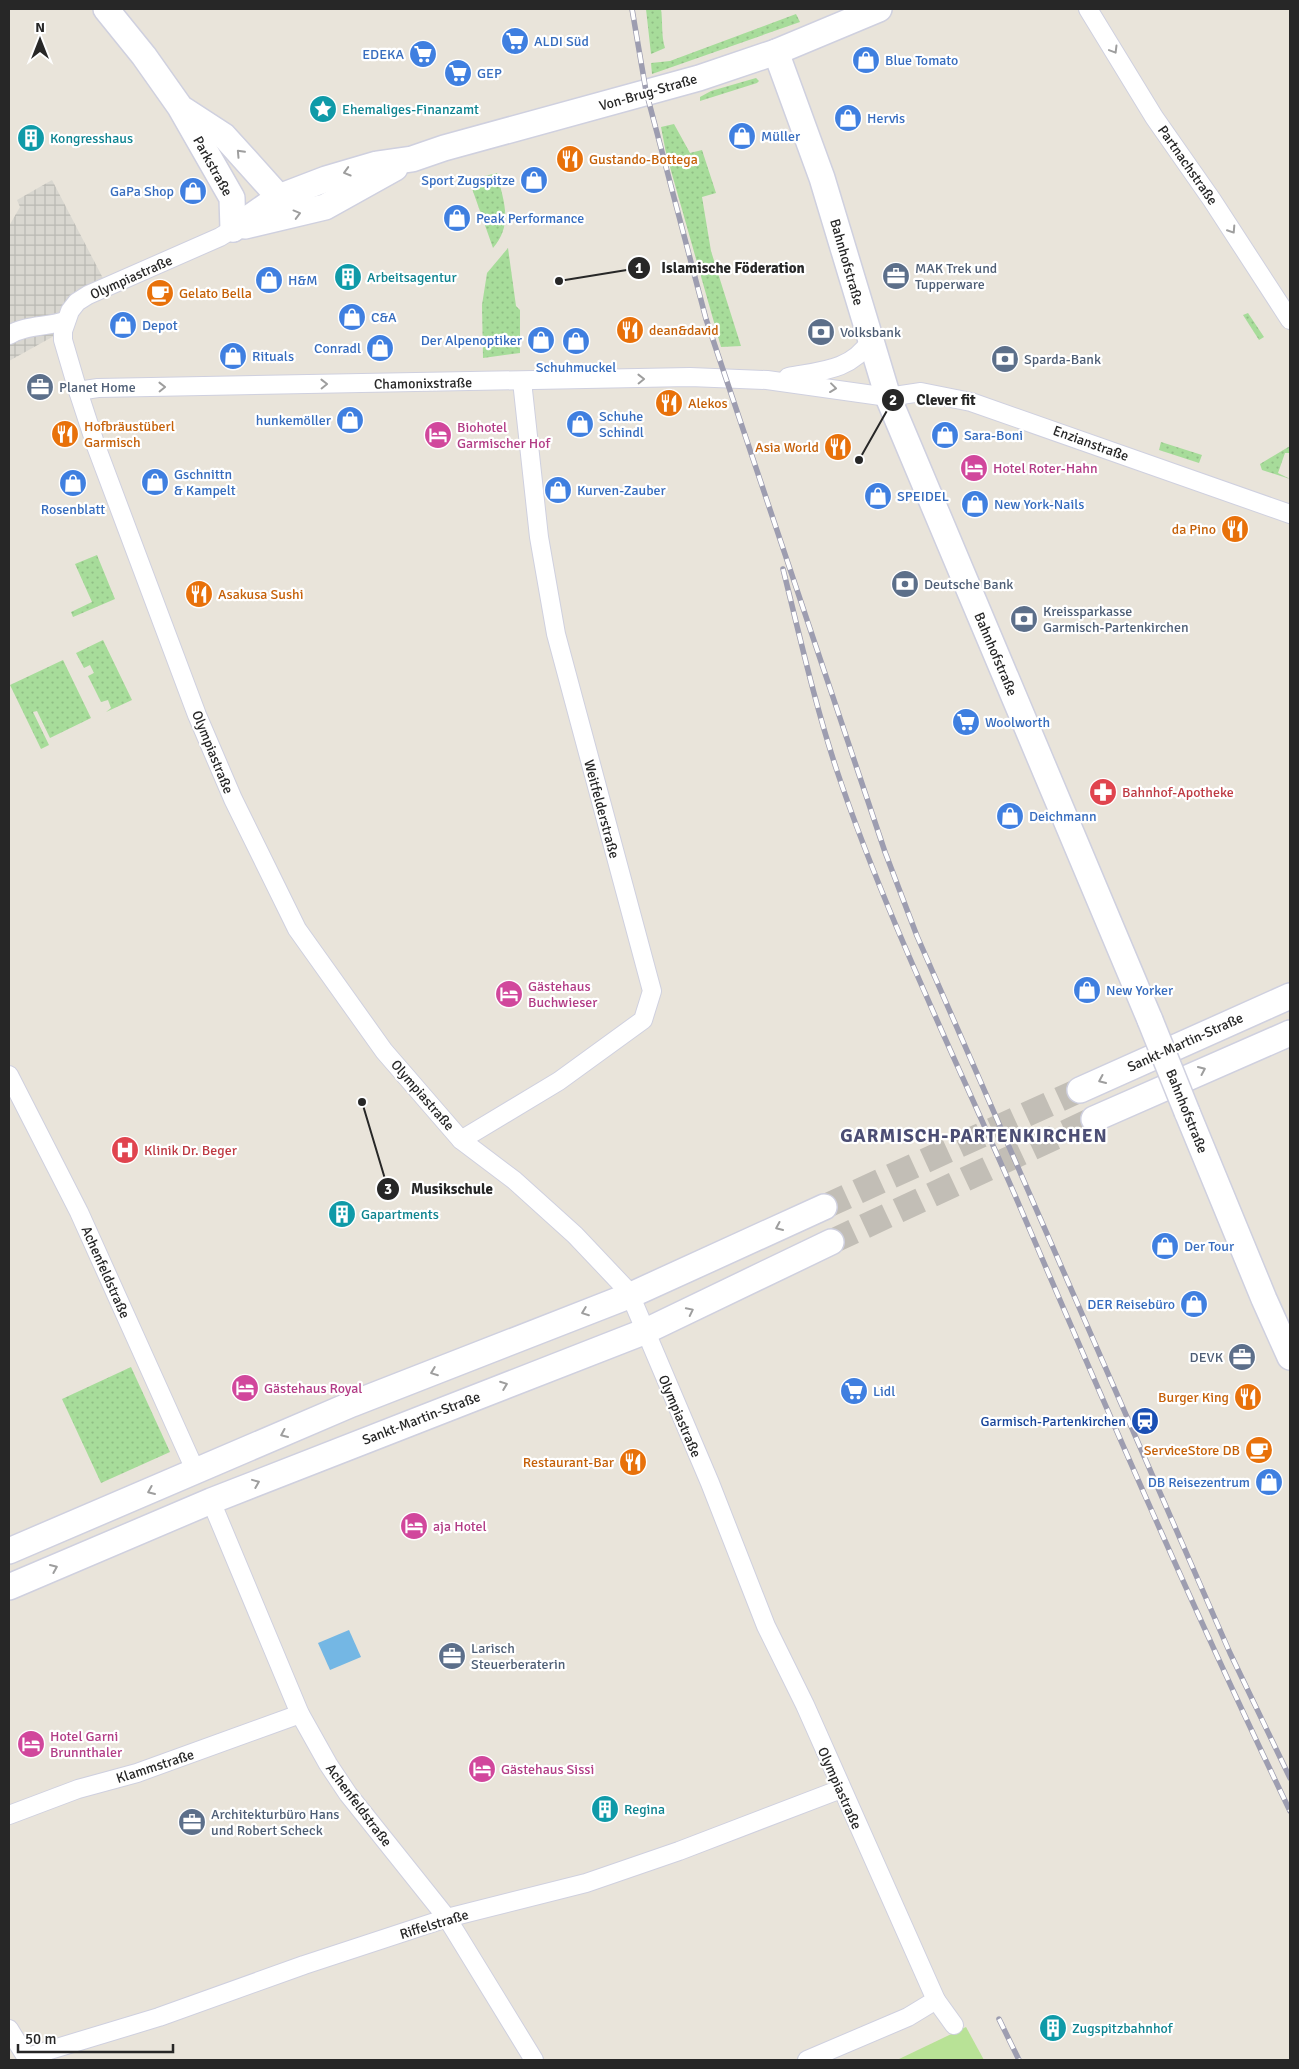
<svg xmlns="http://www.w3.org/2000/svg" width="1299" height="2069" font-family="Signika,sans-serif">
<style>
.grass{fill:url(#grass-dots)}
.pitch{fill:#b8e296}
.plaza{fill:url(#plaza-grid)}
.water{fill:#74b7e4}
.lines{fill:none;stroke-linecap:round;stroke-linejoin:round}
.secondary-tunnel{stroke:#c2beb6;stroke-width:25;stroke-dasharray:25 12;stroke-linecap:butt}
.street-casing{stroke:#cfd0df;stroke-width:20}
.secondary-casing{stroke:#cfd0df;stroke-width:28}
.street{stroke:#fff;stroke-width:18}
.secondary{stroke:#fff;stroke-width:25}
.rail-casing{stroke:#9d9db0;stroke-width:5.5}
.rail{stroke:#fff;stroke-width:4;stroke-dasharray:11;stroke-linecap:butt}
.secondary-bridge-casing{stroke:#cfd0df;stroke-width:28;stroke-linecap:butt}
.secondary-bridge{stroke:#fff;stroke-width:25}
.oneway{stroke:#9e9e9e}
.labels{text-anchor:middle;stroke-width:4.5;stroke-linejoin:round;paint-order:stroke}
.shop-label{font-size:14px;fill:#366cbe;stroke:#fff;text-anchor:start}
.street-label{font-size:14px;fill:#272727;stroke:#fff}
.culture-label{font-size:14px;fill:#0d838f;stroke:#fff;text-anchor:start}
.food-label{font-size:14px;fill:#c56008;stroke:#fff;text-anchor:start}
.service-label{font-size:14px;fill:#4e5e75;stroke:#fff;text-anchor:start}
.hotel-label{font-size:14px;fill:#b23c85;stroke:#fff;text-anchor:start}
.health-label{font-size:14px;fill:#be3a42;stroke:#fff;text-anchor:start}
.transit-label{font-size:14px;fill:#164399;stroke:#fff;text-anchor:end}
.district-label{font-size:19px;font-weight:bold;letter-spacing:1px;fill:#4c4e74;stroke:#fff}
.leader{fill:none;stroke:#272727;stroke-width:2}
.callout-dot{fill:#272727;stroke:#fff;stroke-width:2}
.mark-label{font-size:15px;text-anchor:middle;font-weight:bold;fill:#fff}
.callout-label{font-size:15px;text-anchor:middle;font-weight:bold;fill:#272727;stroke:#fff;stroke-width:4.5;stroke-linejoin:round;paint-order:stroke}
</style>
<defs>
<pattern id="grass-dots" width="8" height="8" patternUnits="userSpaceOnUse" patternTransform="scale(1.25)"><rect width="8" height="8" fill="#a7dc9a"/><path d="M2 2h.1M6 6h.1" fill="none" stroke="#90bd85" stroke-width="1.8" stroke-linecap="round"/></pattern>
<pattern id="plaza-grid" width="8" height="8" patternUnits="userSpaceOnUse" patternTransform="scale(1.25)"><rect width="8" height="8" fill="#d9d7d0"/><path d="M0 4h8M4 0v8" fill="none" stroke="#bab9b3"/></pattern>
</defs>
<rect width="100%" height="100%" fill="#e9e4da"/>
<g class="grass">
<path d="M646,9H661C663,23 661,35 665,48L651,54Z"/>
<path d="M796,14L800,22L652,74L651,63L670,61Z"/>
<path d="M756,78L759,81L757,83L700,101V97L711,91Z"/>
<path d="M674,124L690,153L702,150L716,193L702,197L711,251L741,346L721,347L666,153L661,127Z"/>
<path d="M497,173C503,200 514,224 493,248L469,180Z"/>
<path d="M508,248L516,306L520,310V353L483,358L482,305L487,273Z"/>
<path d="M1248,313L1264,337L1259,340L1243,315Z"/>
<path d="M1161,442L1202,455L1199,463L1159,450Z"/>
<path d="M1290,446V453H1285L1278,473L1290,479L1262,470L1260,464Z"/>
<path d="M97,555L115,599L73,617L71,612L92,602L75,564Z"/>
<path d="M103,640L132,700L106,712L111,708L108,700L101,702L88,676L94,673L90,665L84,668L76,653Z"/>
<path d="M63,660L91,718L50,738L37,711L33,712L49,745L41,749L10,685Z"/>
<path d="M131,1367L170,1452L101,1483L62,1399Z"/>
</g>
<path class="pitch" d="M966,2027L984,2060H897Z"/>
<path class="plaza" d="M52,180L107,286L88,295L63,331L9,361V226L20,207L17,200Z"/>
<path class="water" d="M349,1630L361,1657L330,1670L318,1643Z"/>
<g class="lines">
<g class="secondary-tunnel">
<path d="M824,1207L1080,1090"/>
<path d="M831,1242L1094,1119"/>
</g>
<g class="street-casing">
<g id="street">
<path d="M1088,9L1154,117L1212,200L1290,320"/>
<path d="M233,229L220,237L88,295L77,302L70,311L63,331V340L78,391L96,446L197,715L233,799L297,929L384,1051L461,1140L514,1180L575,1235L629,1292L710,1483L766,1626L805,1705L936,2000L908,2017L807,2060"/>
<path d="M9,335C25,325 46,327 65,321"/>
<path d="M788,377C819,371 851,371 870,341"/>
<path d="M78,391L98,388L690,377L767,380L888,397L921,392L971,402L1290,514"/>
<path d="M9,1075L79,1212L196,1472"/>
<path d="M461,1140L559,1081L643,1020L652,991L556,634L539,537L522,381"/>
<path d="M211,1501L300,1714L328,1764L348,1794L447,1918L534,2060"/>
<path d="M9,1815L78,1789L137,1773L300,1714"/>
<path d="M936,2000L954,2025"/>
<path d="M9,2029L28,2060"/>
<path d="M27,2057L159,2017L304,1965L447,1918L586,1883L679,1851L841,1789"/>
</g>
</g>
<g class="secondary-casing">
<g id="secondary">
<path d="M106,9L144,56L180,107L232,198L233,229"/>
<path d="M776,52L822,178L888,397L1150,1020"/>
<path d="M184,110L224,136L279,197"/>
<path d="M245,226L325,207L395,168"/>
<path d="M233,229L279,197L326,179L377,164L412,159L444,148L699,78L776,52L879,9"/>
<path d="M1080,1090L1290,996"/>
<path d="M1187,1112L1264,1299L1290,1357"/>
<path d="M1094,1119L1290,1033"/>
<path d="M9,1551L352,1404L631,1295L824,1207"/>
<path d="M9,1587L211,1501L646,1331L831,1242"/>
</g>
</g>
<use href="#street" class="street"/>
<use href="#secondary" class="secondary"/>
<g class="rail-casing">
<g id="rail">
<path d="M632,9L646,91L706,319L885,852L917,936L1230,1653L1290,1778"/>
<path d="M783,569C800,637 815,705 837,771C887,920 958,1063 1020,1207C1107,1410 1194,1612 1290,1811"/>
<path d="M999,2019L1019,2060"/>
</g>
</g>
<use href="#rail" class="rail"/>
<g class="secondary-bridge-casing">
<path id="secondary-bridge" d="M1150,1020L1187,1112"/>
</g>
<use href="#secondary-bridge" class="secondary-bridge"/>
</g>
<defs><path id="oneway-chevron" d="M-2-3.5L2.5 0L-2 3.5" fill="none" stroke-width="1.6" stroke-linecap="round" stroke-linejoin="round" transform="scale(1.25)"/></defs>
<g class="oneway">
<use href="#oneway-chevron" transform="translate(1114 50) rotate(59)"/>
<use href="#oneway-chevron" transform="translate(240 153) rotate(-133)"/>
<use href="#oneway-chevron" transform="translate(347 172) rotate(164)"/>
<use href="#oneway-chevron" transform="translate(297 214) rotate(-15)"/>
<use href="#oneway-chevron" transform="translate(1232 230) rotate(57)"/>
<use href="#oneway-chevron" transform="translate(641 379) rotate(-1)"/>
<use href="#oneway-chevron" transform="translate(324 384) rotate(-1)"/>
<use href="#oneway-chevron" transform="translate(162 387) rotate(-1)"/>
<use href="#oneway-chevron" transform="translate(833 388) rotate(7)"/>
<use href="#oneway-chevron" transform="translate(1202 1070) rotate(-24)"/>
<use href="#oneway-chevron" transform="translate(1102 1080) rotate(156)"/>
<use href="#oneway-chevron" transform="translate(779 1227) rotate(156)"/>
<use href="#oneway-chevron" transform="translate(690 1311) rotate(-26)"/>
<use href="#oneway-chevron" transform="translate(585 1312) rotate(159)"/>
<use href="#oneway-chevron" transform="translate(434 1372) rotate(159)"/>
<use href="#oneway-chevron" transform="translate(504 1385) rotate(-21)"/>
<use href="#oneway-chevron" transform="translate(284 1434) rotate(156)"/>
<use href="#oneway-chevron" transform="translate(256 1483) rotate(-22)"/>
<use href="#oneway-chevron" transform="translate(151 1491) rotate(157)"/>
<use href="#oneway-chevron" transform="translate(54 1568) rotate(-23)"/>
</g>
<defs>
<g id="supermarket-disc" transform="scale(1.4375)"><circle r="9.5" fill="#3f7fe0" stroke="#fff"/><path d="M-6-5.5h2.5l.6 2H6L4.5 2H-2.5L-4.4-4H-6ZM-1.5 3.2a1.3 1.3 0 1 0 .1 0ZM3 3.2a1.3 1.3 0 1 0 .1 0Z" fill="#fff"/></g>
<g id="shop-disc" transform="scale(1.4375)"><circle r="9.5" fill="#3f7fe0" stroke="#fff"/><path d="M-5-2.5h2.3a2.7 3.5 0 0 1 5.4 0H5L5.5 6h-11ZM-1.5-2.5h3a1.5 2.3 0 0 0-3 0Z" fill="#fff"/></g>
<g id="sight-disc" transform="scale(1.4375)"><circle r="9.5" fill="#0f9aa8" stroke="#fff"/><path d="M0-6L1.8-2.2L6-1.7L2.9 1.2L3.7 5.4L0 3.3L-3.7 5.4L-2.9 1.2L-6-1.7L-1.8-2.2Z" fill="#fff"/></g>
<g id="building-disc" transform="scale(1.4375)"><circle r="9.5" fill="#0f9aa8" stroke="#fff"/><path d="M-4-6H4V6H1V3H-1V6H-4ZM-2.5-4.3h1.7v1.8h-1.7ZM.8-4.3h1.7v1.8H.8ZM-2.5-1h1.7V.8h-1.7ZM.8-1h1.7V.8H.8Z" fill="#fff"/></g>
<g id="restaurant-disc" transform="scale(1.4375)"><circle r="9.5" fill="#e8710a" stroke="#fff"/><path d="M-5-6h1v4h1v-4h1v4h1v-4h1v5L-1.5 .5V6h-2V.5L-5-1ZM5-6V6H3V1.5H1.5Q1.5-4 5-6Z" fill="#fff"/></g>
<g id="office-disc" transform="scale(1.4375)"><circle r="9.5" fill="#5c6f8a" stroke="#fff"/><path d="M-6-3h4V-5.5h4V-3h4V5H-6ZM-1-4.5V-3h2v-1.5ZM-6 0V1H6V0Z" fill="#fff"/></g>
<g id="cafe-disc" transform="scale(1.4375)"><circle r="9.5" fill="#e8710a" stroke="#fff"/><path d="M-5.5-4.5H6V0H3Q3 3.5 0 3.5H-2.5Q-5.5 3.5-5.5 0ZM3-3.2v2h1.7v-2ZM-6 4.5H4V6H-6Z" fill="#fff"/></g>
<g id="bank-disc" transform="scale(1.4375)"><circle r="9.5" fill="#5c6f8a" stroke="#fff"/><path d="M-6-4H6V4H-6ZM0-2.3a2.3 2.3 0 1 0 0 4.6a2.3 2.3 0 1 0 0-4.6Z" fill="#fff"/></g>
<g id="hotel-disc" transform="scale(1.4375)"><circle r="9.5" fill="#d1479c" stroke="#fff"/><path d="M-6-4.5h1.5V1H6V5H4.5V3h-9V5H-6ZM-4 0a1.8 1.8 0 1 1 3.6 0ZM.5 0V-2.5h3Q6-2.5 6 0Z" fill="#fff"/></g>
<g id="pharmacy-disc" transform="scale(1.4375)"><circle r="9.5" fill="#e0444e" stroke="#fff"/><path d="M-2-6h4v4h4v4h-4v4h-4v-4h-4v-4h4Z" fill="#fff"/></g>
<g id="hospital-disc" transform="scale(1.4375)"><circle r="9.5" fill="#e0444e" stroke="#fff"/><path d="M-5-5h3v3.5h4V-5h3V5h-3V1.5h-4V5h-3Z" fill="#fff"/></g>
<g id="station-disc" transform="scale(1.4375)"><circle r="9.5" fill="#1a4fb4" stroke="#fff"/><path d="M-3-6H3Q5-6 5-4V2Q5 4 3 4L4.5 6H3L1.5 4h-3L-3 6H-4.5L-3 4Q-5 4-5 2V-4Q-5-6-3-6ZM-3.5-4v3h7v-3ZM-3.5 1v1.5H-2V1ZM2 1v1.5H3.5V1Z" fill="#fff"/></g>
</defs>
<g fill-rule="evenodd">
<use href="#supermarket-disc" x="515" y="41"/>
<use href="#supermarket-disc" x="423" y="54"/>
<use href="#shop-disc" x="866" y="60"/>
<use href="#supermarket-disc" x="458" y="73"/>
<use href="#sight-disc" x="323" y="109"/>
<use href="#shop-disc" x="848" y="118"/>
<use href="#shop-disc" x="742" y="136"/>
<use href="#building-disc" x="31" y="138"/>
<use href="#restaurant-disc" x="570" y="159"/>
<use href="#shop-disc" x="534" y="180"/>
<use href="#shop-disc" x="193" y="191"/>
<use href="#shop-disc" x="457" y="218"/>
<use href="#office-disc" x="896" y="276"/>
<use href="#building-disc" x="348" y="277"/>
<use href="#shop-disc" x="269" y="280"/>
<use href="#cafe-disc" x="160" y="293"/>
<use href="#shop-disc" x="352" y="317"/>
<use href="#shop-disc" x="123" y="325"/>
<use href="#restaurant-disc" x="630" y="330"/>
<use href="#bank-disc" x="821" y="332"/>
<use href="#shop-disc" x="541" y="340"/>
<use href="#shop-disc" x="576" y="341"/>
<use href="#shop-disc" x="380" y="348"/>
<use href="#shop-disc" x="233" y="356"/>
<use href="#bank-disc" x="1005" y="359"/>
<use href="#office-disc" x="40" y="387"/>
<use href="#restaurant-disc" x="669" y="403"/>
<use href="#shop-disc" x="350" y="420"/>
<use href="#shop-disc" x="580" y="424"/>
<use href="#restaurant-disc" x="65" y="434"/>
<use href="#hotel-disc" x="438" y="435"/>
<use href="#shop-disc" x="945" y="435"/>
<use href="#restaurant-disc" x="838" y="447"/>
<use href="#hotel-disc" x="974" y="468"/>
<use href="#shop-disc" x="155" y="482"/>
<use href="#shop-disc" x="73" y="483"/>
<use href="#shop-disc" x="558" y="490"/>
<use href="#shop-disc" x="878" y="496"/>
<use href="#shop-disc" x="975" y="504"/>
<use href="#restaurant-disc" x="1235" y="529"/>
<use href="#bank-disc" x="905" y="584"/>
<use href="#restaurant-disc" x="199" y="594"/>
<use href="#bank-disc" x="1024" y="619"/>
<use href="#supermarket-disc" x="966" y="722"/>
<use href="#pharmacy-disc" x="1103" y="792"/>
<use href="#shop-disc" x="1010" y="816"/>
<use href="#shop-disc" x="1087" y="990"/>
<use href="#hotel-disc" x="509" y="994"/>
<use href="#hospital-disc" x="125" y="1150"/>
<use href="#building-disc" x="342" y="1214"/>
<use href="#shop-disc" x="1165" y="1246"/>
<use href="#shop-disc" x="1194" y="1304"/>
<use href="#office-disc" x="1242" y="1357"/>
<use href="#hotel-disc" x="245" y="1388"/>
<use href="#supermarket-disc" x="854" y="1391"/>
<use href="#restaurant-disc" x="1248" y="1397"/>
<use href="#station-disc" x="1145" y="1421"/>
<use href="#cafe-disc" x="1259" y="1450"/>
<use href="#restaurant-disc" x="633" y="1462"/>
<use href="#shop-disc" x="1269" y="1482"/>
<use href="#hotel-disc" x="414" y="1526"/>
<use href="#office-disc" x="452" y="1656"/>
<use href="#hotel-disc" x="31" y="1744"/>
<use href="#hotel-disc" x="482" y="1769"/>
<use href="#building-disc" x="605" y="1809"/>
<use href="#office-disc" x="192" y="1822"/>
<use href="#building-disc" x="1053" y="2028"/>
</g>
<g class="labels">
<g class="shop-label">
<text x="534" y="46">ALDI Süd</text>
<text x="404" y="59" text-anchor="end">EDEKA</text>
<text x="885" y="65">Blue Tomato</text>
<text x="477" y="78">GEP</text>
<text x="867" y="123">Hervis</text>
<text x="761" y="141">Müller</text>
<text x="515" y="185" text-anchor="end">Sport Zugspitze</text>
<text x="174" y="196" text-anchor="end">GaPa Shop</text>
<text x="476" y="223">Peak Performance</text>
<text x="288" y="285">H&amp;M</text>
<text x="371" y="322">C&amp;A</text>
<text x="142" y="330">Depot</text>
<text x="522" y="345" text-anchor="end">Der Alpenoptiker</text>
<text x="361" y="353" text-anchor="end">Conradl</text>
<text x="252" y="361">Rituals</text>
<text x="576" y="372" text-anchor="middle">Schuhmuckel</text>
<text x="599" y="421">Schuhe<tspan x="599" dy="16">Schindl</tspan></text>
<text x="331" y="425" text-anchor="end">hunkemöller</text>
<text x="964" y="440">Sara-Boni</text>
<text x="174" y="479">Gschnittn<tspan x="174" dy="16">&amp; Kampelt</tspan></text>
<text x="577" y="495">Kurven-Zauber</text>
<text x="897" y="501">SPEIDEL</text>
<text x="994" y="509">New York-Nails</text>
<text x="73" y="514" text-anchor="middle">Rosenblatt</text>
<text x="985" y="727">Woolworth</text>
<text x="1029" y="821">Deichmann</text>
<text x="1106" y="995">New Yorker</text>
<text x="1184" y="1251">Der Tour</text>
<text x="1175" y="1309" text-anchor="end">DER Reisebüro</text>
<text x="873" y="1396">Lidl</text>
<text x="1250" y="1487" text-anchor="end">DB Reisezentrum</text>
</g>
<g class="street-label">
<text transform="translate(648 92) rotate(-16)" y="5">Von-Brug-Straße</text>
<text transform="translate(1188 165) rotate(55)" y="5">Partnachstraße</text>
<text transform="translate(213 166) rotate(61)" y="5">Parkstraße</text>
<text transform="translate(847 262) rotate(74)" y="5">Bahnhofstraße</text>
<text transform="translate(131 277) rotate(-24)" y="5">Olympiastraße</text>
<text transform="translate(423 383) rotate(-1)" y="5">Chamonixstraße</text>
<text transform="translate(1091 443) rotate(20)" y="5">Enzianstraße</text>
<text transform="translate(996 654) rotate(67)" y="5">Bahnhofstraße</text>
<text transform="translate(213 752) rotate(68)" y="5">Olympiastraße</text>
<text transform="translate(602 809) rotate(75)" y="5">Weitfelderstraße</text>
<text transform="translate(1185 1042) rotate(-24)" y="5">Sankt-Martin-Straße</text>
<text transform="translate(423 1095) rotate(49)" y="5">Olympiastraße</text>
<text transform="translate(1187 1111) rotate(68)" y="5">Bahnhofstraße</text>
<text transform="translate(106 1272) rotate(66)" y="5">Achenfeldstraße</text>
<text transform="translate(680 1416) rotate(67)" y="5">Olympiastraße</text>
<text transform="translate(421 1418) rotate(-21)" y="5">Sankt-Martin-Straße</text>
<text transform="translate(155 1766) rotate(-18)" y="5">Klammstraße</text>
<text transform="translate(840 1788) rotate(66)" y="5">Olympiastraße</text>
<text transform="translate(359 1805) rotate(53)" y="5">Achenfeldstraße</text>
<text transform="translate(434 1924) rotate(-17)" y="5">Riffelstraße</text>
</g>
<g class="culture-label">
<text x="342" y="114">Ehemaliges-Finanzamt</text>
<text x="50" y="143">Kongresshaus</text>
<text x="367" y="282">Arbeitsagentur</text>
<text x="361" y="1219">Gapartments</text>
<text x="624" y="1814">Regina</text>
<text x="1072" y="2033">Zugspitzbahnhof</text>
</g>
<g class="food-label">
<text x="589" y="164">Gustando-Bottega</text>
<text x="179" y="298">Gelato Bella</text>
<text x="649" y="335">dean&amp;david</text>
<text x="688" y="408">Alekos</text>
<text x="84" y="431">Hofbräustüberl<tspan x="84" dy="16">Garmisch</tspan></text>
<text x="819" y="452" text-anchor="end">Asia World</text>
<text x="1216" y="534" text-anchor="end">da Pino</text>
<text x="218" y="599">Asakusa Sushi</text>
<text x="1229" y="1402" text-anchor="end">Burger King</text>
<text x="1240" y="1455" text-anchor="end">ServiceStore DB</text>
<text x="614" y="1467" text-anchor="end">Restaurant-Bar</text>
</g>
<g class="service-label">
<text x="915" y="273">MAK Trek und<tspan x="915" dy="16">Tupperware</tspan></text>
<text x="840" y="337">Volksbank</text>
<text x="1024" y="364">Sparda-Bank</text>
<text x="59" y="392">Planet Home</text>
<text x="924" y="589">Deutsche Bank</text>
<text x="1043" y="616">Kreissparkasse<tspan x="1043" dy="16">Garmisch-Partenkirchen</tspan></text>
<text x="1223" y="1362" text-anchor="end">DEVK</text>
<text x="471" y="1653">Larisch<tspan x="471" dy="16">Steuerberaterin</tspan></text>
<text x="211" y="1819">Architekturbüro Hans<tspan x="211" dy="16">und Robert Scheck</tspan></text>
</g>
<g class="hotel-label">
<text x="457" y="432">Biohotel<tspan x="457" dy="16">Garmischer Hof</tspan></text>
<text x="993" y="473">Hotel Roter-Hahn</text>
<text x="528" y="991">Gästehaus<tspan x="528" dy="16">Buchwieser</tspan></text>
<text x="264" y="1393">Gästehaus Royal</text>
<text x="433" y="1531">aja Hotel</text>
<text x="50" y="1741">Hotel Garni<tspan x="50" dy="16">Brunnthaler</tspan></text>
<text x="501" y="1774">Gästehaus Sissi</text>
</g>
<g class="health-label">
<text x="1122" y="797">Bahnhof-Apotheke</text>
<text x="144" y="1155">Klinik Dr. Beger</text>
</g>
<g class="transit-label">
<text x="1126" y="1426">Garmisch-Partenkirchen</text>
</g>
<g class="district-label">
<text x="974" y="1142">GARMISCH-PARTENKIRCHEN</text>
</g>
</g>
<path class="leader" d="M559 281L639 268M859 460L893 400M362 1102L388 1189"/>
<g class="callout-dot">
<circle cx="559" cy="281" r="5"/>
<circle cx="859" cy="460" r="5"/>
<circle cx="362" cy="1102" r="5"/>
<circle cx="639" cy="268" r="12"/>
<circle cx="893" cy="400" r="12"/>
<circle cx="388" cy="1189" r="12"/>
</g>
<g class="mark-label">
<text x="639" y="273">1</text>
<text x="893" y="405">2</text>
<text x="388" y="1194">3</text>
</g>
<g class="callout-label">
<text x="733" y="273">Islamische Föderation</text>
<text x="946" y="405">Clever fit</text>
<text x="452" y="1194">Musikschule</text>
</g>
<rect width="1299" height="2069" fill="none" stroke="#272727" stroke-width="20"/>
<g transform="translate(40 40)" stroke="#ffffff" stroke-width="4" paint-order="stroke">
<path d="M0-4L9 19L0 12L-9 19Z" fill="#272727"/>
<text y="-8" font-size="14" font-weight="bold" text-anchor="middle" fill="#272727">N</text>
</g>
<path d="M18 2044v8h155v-8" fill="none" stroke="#272727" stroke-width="2.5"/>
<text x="25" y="2044" font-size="15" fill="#272727" stroke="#ffffff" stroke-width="4" paint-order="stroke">50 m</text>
</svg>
